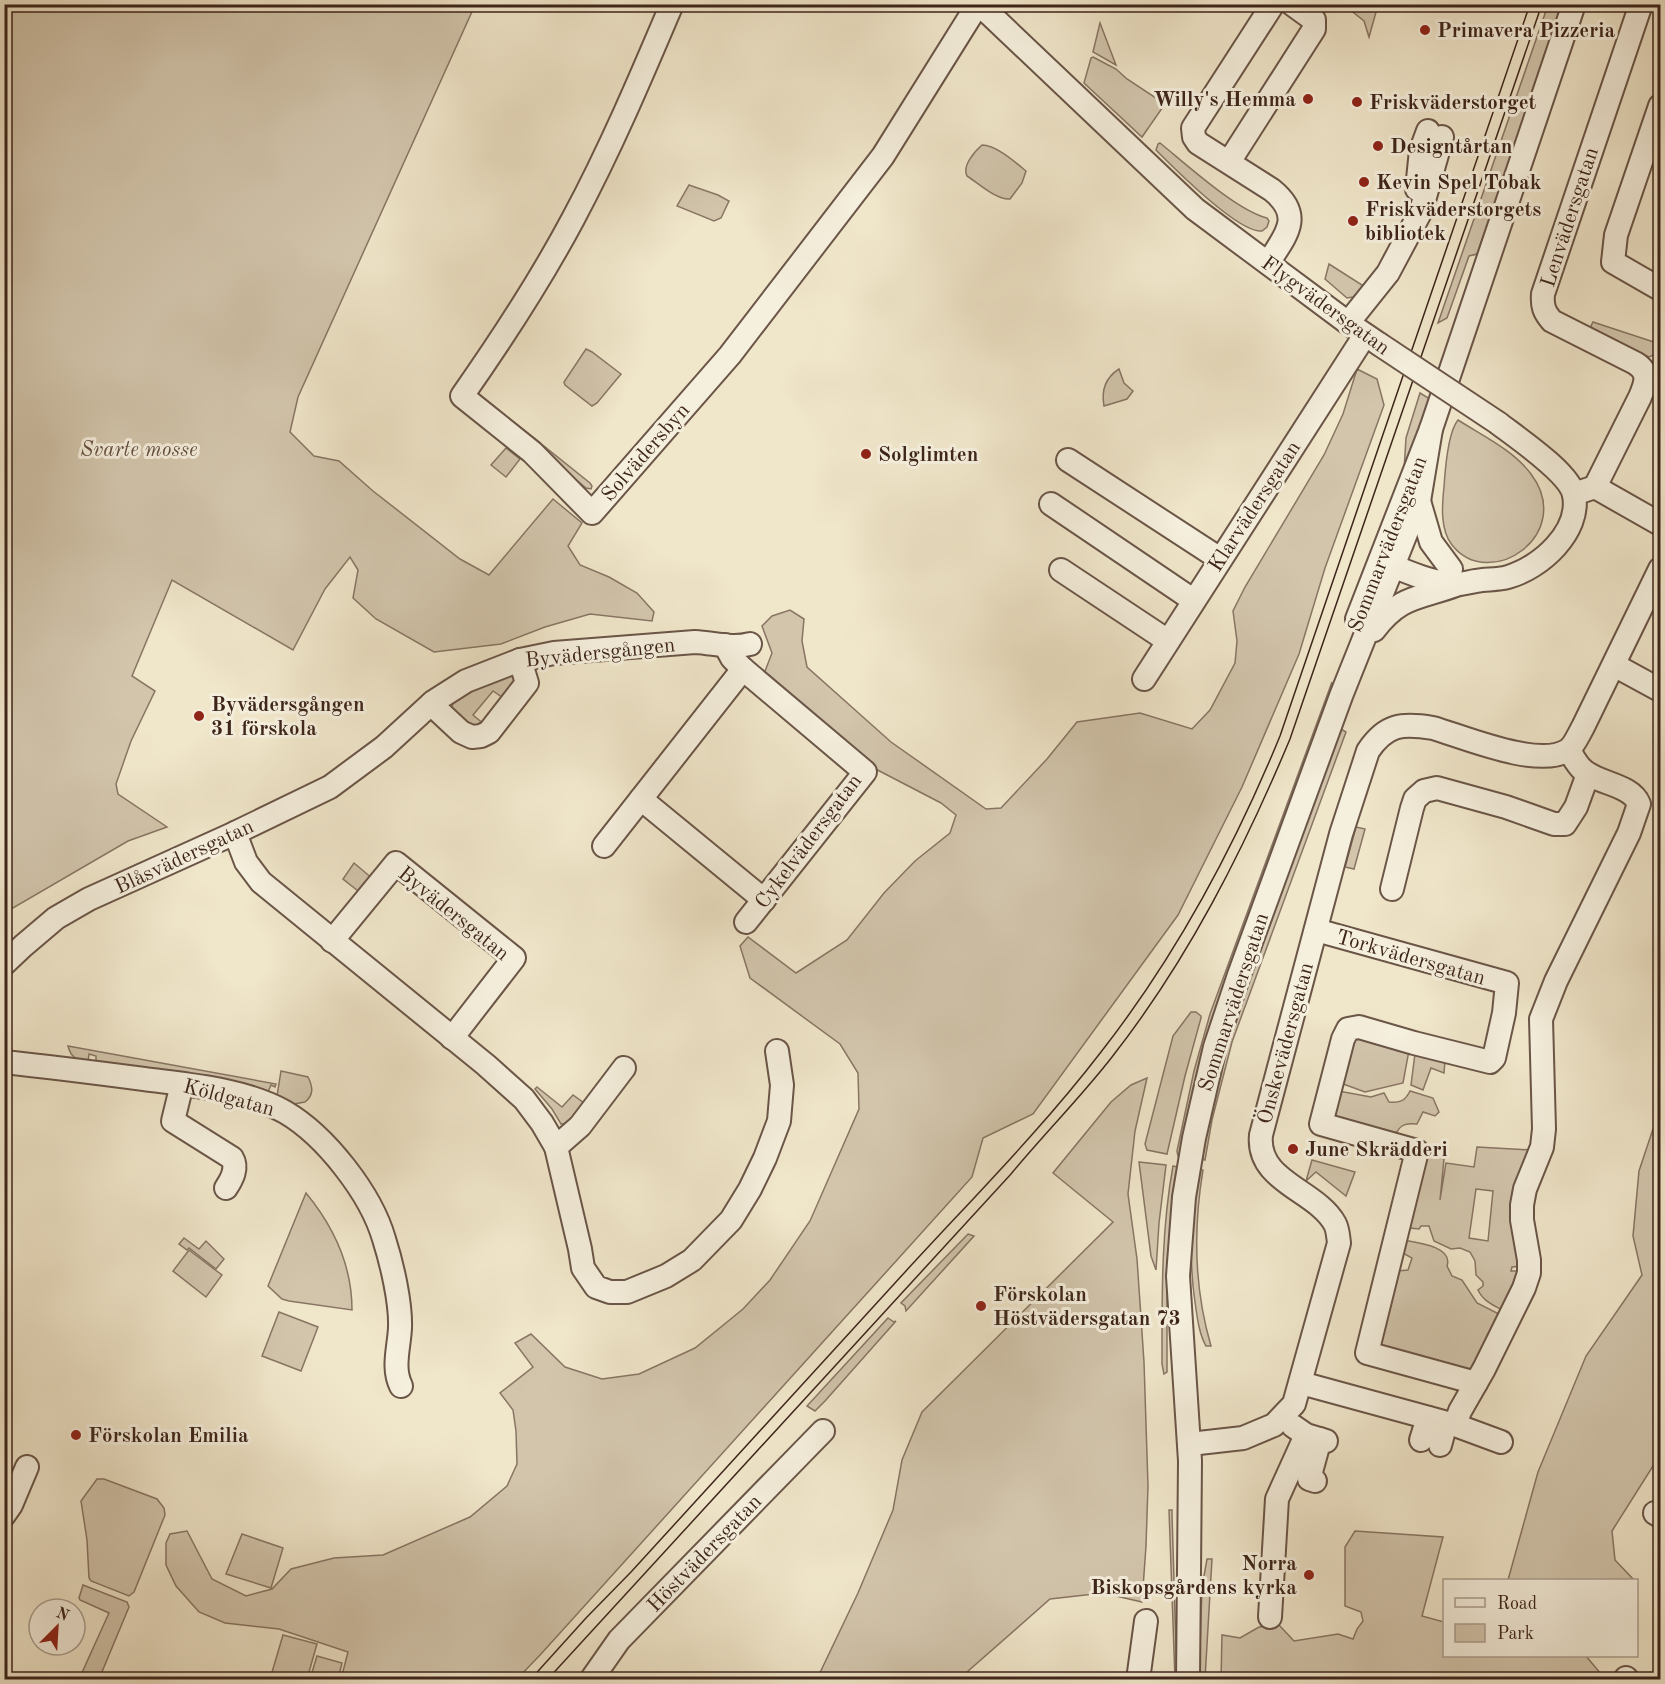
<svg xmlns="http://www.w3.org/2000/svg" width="1665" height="1684" font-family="'Old Standard TT',serif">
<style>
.green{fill:#d2c5ac;stroke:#887564;stroke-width:1.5;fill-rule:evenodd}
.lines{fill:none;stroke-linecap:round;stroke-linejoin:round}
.minor-casing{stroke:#6a5547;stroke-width:26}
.minor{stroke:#f5efdd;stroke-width:22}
.tram{stroke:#3d251b;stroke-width:1.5}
.minor-bridge-casing{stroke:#6a5547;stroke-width:26;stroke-linecap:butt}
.minor-bridge{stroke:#f5efdd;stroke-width:22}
.poi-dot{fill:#8f2418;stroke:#f5efdd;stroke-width:2}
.labels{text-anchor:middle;stroke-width:6;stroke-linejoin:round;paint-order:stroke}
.poi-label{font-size:21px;font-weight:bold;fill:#3d251b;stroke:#f5efdd;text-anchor:start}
.street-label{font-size:21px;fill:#3d251b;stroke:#f5efdd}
.park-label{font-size:21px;font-style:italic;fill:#624d3f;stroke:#f5efdd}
</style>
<rect width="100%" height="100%" fill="#f0e6ca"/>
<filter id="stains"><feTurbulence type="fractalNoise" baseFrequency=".00333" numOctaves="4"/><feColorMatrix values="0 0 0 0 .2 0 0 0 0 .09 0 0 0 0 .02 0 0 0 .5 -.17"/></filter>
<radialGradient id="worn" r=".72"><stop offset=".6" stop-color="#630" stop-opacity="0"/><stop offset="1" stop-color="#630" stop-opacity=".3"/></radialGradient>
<g class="green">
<path d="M4,5H475L298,397L290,432L314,456L339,461L373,491L460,559L489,575L553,499L582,523L568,546L580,565L609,577L637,593L654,612L652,621L590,614L545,627L501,644L434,652L376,619L353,598L358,570L350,557L325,589L293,650L172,580L132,676L155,691L131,741L116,784L118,794L167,827L128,841L13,908L4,905Z"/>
<path d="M1344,5H1378L1369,37L1364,21Z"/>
<path d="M1548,5H1564L1477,254L1469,256L1447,318L1438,323Z"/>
<path d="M1100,23L1116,65L1093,52Z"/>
<path d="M1093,57L1116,69L1127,79L1165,104L1142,137L1084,83L1091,58Z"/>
<path d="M1160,143C1186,164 1236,210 1267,218L1269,221L1267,227L1262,231C1238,233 1174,168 1156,150L1158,144Z"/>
<path d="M982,145C996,145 1015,162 1026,171L1022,183L1010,199C996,200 978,183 967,176C962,166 974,152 982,145Z"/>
<path d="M689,185L718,195L729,201L721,218L714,221L677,206Z"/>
<path d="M1329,264L1362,285L1363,288L1353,297L1347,298L1325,279Z"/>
<path d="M1593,322L1660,344V352L1649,357L1593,330L1591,326Z"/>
<path d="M586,349L592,352L621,374L597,403L592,406L565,385L564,382Z"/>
<path d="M1119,369L1124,383L1133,391L1127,399L1104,406C1101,390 1105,378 1119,369Z"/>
<path d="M1357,369L1377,379L1384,405L1325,568L1299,654L1242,787L1178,915L1033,1114L983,1138L972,1177L541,1654L517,1679H341L348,1652L279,1629L225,1623L199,1612L176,1586L166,1565V1543L170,1534L187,1531L212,1579L246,1596L272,1589L291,1569L334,1558L383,1555L470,1517L507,1486L517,1464L516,1431L513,1410L500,1393L533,1367L515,1343L531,1334L565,1367L602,1379L639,1374L695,1348L743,1309L770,1280L810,1221L859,1109L858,1073L840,1044L750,978L740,946L748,937L796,973L847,940L884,893L915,861L950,833L956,815L941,803L866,764L762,679L772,653L762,626L772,616L790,610L804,619L802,641L807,667L891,742L986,809L1001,808L1047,759L1077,722L1140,713L1192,729L1210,710L1235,663L1237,641L1233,611L1245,587L1324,455L1343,414Z"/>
<path d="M1420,393L1430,399L1404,471L1406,438Z"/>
<path d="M479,394L590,483L592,486L591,489L586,488L476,397Z"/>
<path d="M1458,420C1483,436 1513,450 1531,474C1576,534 1490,593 1452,545C1440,530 1442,505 1444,487C1445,471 1448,432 1458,420Z"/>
<path d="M506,448L520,459L506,477L491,465Z"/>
<path d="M512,674L517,679L506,700L493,691L473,715L485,725L474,730L451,710L455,696Z"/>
<path d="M1332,682L1331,690L1204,1051L1193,1093L1180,1155L1178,1156L1177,1151L1194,1071L1210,1014Z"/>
<path d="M1341,729L1346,732L1232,1042L1212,1120L1205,1160L1200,1159L1206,1123L1232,1025Z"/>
<path d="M1356,827L1365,829L1354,869L1345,867Z"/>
<path d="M354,863L373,879L362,894L343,879Z"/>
<path d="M1191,1012H1196L1201,1016V1018L1185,1076L1167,1154L1147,1150L1145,1144L1173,1036Z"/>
<path d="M1351,1037L1410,1045L1403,1083L1365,1092L1335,1081Z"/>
<path d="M68,1046L276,1084L275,1087L271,1085L268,1092L96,1064V1056L89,1054L88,1062C77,1060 71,1058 68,1046Z"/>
<path d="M1416,1046L1445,1061L1444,1073L1431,1068L1423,1090L1411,1085Z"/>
<path d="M281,1071L308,1077C313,1087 314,1095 305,1102L294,1104L277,1096Z"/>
<path d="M1147,1078L1135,1131L1128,1194L1137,1259L1144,1362L1148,1486L1146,1546L1142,1602L1103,1593L1050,1599L959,1679H817L858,1593L893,1510L902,1460L922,1412L1113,1222L1053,1173L1111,1102L1131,1085Z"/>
<path d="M537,1087L562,1107L573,1095L584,1103L570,1123L561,1124L552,1109L535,1089Z"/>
<path d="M1333,1090L1371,1097L1384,1093L1389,1102C1400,1103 1405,1101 1410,1091L1433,1098L1439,1112L1435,1116L1423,1112L1417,1124C1408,1123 1401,1124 1397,1132L1389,1135L1387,1130L1333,1118Z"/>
<path d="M1660,1108V1455L1612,1531L1615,1560L1634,1580H1508L1538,1472L1586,1356L1642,1275L1633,1236L1639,1171Z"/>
<path d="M1477,1147L1532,1150L1522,1266L1512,1267L1511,1271H1521L1513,1283L1517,1285L1504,1311C1493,1305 1483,1301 1478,1290L1483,1286V1282L1476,1275L1475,1261L1470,1252L1460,1248L1451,1249L1434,1241L1429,1226H1421L1419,1229L1400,1227L1427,1153L1444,1159L1440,1200L1446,1163L1474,1167ZM1476,1189L1493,1191L1488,1241L1469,1238Z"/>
<path d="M1312,1160L1355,1172L1346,1196L1316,1172L1306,1181Z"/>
<path d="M1139,1162L1166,1165L1159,1223L1156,1270L1151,1256Z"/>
<path d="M1173,1166L1178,1167L1167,1262V1372L1164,1374L1162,1364C1162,1298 1161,1231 1173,1166Z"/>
<path d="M1199,1169L1203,1170C1193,1230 1194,1288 1211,1346H1206C1199,1334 1197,1316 1195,1302C1188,1255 1192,1215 1199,1169Z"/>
<path d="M306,1193C334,1227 352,1266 352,1310L289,1301L282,1299L268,1286Z"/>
<path d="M968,1234L974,1236L906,1311L905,1306L901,1303Z"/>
<path d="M184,1238L199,1249L206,1241L224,1259L216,1269L189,1248L187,1250L179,1244Z"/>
<path d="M1398,1239C1412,1242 1454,1245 1447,1266L1452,1276L1462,1280L1477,1303L1501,1315L1473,1369L1468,1371L1382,1352L1375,1328L1397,1271L1408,1270L1412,1258L1401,1252Z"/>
<path d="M189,1250L222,1275L206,1297L173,1271Z"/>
<path d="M279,1312L318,1327L301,1371L262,1356Z"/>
<path d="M888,1318L894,1322L896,1321L825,1401L815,1411L807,1406Z"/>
<path d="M97,1479H104L157,1499L164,1508L165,1515L134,1592L129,1596L91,1581L89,1578L87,1540L81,1501Z"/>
<path d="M1169,1510H1172V1515L1177,1679H1175Z"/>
<path d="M1355,1531L1443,1537L1422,1616L1444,1622V1656H1586L1606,1680H1221L1222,1635L1240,1638L1259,1627L1279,1625L1294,1641L1338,1634L1353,1639L1357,1629L1363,1621L1361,1612L1345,1606V1547Z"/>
<path d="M242,1534L283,1548L271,1588L226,1574Z"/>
<path d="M1207,1559H1212L1205,1679H1199L1202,1587Z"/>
<path d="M83,1585L127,1602L129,1607L99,1679H86L80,1677L109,1613L80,1600L79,1598Z"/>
<path d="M283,1635L317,1644L307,1679H270Z"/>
<path d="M317,1656L342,1663L338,1679H310Z"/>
</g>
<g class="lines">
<g class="minor-casing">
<g id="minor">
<path d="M672,4C641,77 610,150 573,219C540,281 502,339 462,396L532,452L592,513L730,355L883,156L978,4"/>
<path d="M979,4L1195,209L1348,323L1379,344"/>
<path d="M1660,106L1616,235L1613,262L1660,289"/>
<path d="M1229,162L1314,29V20L1292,4"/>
<path d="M1417,189L1421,150L1428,131"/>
<path d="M1268,263C1286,235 1304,216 1272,190L1198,143L1194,137L1193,128L1273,4"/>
<path d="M1348,323L1388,273L1421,211L1442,137"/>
<path d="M1068,460L1220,559"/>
<path d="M1595,487L1660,524"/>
<path d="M1574,494L1595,487L1640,397C1646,383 1650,372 1635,363L1552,321C1544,312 1542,306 1543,294L1641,4"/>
<path d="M1419,501L1431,542L1451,569"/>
<path d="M1051,504L1193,600"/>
<path d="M1380,561C1403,570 1428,582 1453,584C1461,585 1468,582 1476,581C1486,579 1497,580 1508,577C1540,568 1581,532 1574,495C1570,473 1516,437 1498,423"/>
<path d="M1061,570L1168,641"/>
<path d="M1357,619L1431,429L1574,4"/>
<path d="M1374,630C1401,595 1418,599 1456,585"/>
<path d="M725,645L732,658L743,669L865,772L746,922"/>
<path d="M1614,665L1660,690"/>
<path d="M1144,679L1365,335"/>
<path d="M431,704L461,732L472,737L481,736L489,732L527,683L520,660"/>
<path d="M641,799L764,900"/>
<path d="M235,833L246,862L261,882L486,1065L524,1099L542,1123L556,1147L580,1249L583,1268L596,1287L610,1292H627L666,1276L692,1260L731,1220L750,1189L765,1158L779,1121L782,1085L777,1051"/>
<path d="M604,846L743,669"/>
<path d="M1392,889L1412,808L1415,799L1424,791L1437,788L1506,807L1554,824H1565L1576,807L1588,774"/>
<path d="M1316,930L1507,983L1504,1013L1494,1058L1490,1062L1414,1043L1359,1027L1348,1029L1343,1039L1321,1124L1417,1151L1367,1353L1476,1383"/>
<path d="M332,941L396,863L514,958L452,1038"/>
<path d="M4,964L23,946L56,918L89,899L235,833L330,787L384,747L433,702L466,681L520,660L554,653L695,642C714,643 732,649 750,644"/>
<path d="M4,1062C51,1067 98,1073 144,1079C190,1085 244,1089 285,1112C326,1136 371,1194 384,1239C392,1264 401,1303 400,1328C399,1348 392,1368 401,1386"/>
<path d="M182,1084L173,1121L232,1158C238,1168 232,1179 226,1188"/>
<path d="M556,1147L580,1126L624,1068"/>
<path d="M1301,1383L1455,1425L1501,1442"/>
<path d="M1455,1425L1460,1411L1484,1369L1524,1288L1529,1273V1260L1522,1220V1205L1525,1189L1542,1147L1544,1129L1541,1019L1556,981L1629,833L1639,804C1631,784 1598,784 1583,770C1577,765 1573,757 1569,750"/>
<path d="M1293,1426L1306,1435L1326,1441"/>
<path d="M1421,1440L1428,1418"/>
<path d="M1190,1444L1243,1438L1274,1425L1294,1404L1339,1243C1338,1236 1338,1230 1335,1224C1317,1190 1256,1182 1261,1135L1341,834L1368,751C1386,724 1402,723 1433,728C1464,737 1539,769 1568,750C1574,746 1579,734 1583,727L1660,569"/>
<path d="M1440,1445L1446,1423"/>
<path d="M1315,1481L1309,1479L1320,1439"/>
<path d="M1655,1513L1660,1516"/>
<path d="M4,1515L11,1505L27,1467"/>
<path d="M1270,1617L1277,1499L1306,1435"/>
<path d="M1626,1678L1628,1680"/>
<path d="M591,1680L619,1640L823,1431"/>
<path d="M1138,1680L1146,1621"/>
<path d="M1188,1680L1190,1461L1178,1276L1184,1197L1194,1138L1215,1047L1239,975L1341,696L1419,501L1431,429"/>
</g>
</g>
<use href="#minor" class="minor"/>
<g class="tram">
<path d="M530,1680L586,1618L631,1572C719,1476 807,1380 895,1283C964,1207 1038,1134 1101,1052C1176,956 1234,848 1280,736L1530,4"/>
<path d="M547,1680L1011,1174C1044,1134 1081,1097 1112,1057C1188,960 1243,851 1290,739L1542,4"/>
</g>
<g class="minor-bridge-casing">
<path id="minor-bridge" d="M1379,344L1498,423"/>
</g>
<use href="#minor-bridge" class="minor-bridge"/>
</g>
<g class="poi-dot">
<circle cx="1425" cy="30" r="6"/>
<circle cx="1308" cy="99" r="6"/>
<circle cx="1357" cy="102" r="6"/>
<circle cx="1378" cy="146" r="6"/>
<circle cx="1364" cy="182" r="6"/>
<circle cx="1353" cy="221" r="6"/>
<circle cx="866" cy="454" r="6"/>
<circle cx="199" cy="716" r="6"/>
<circle cx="1293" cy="1149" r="6"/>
<circle cx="981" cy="1306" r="6"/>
<circle cx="76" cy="1435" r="6"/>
<circle cx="1309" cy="1575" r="6"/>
</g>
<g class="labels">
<g class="poi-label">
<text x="1437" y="37">Primavera Pizzeria</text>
<text x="1296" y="106" text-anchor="end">Willy's Hemma</text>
<text x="1369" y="109">Friskväderstorget</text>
<text x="1390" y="153">Designtårtan</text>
<text x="1376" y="189">Kevin Spel Tobak</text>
<text x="1365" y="216">Friskväderstorgets<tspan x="1365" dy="24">bibliotek</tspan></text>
<text x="878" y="461">Solglimten</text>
<text x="211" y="711">Byvädersgången<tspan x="211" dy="24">31 förskola</tspan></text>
<text x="1305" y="1156">June Skrädderi</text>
<text x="993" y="1301">Förskolan<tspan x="993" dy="24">Höstvädersgatan 73</tspan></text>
<text x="88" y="1442">Förskolan Emilia</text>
<text x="1297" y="1570" text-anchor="end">Norra<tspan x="1297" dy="24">Biskopsgårdens kyrka</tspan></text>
</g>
<g class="street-label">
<text transform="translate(1569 217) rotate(-72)" y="7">Lenvädersgatan</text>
<text transform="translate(1326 305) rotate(36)" y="7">Flygvädersgatan</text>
<text transform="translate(645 452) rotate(-49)" y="7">Solvädersbyn</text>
<text transform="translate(1254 506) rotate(-57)" y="7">Klarvädersgatan</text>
<text transform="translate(1387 544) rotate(-69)" y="7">Sommarvädersgatan</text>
<text transform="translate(600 652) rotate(-6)" y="7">Byvädersgången</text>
<text transform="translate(808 841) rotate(-53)" y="7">Cykelvädersgatan</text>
<text transform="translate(184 856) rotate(-25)" y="7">Blåsvädersgatan</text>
<text transform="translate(454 913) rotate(39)" y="7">Byvädersgatan</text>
<text transform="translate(1411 957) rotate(16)" y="7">Torkvädersgatan</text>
<text transform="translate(1233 1002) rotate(-72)" y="7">Sommarvädersgatan</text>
<text transform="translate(1285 1043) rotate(-75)" y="7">Önskevädersgatan</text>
<text transform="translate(229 1097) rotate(15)" y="7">Köldgatan</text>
<text transform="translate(704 1553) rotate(-46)" y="7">Höstvädersgatan</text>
</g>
<g class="park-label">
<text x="139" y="456">Svarte mosse</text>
</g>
</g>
<rect width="1665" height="1684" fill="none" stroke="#f0e6ca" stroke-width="24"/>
<rect x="6" y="6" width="1653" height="1672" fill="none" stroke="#3d251b" stroke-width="3"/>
<rect x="12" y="12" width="1641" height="1660" fill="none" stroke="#3d251b" stroke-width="1.5"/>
<rect x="1443" y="1579" width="195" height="78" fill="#f5efdd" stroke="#ab9e8f" stroke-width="1.5"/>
<rect x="1455" y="1598" width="30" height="9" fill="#f5efdd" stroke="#ab9e8f" stroke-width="1.5"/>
<text x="1497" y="1609" font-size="18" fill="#3d251b">Road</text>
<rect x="1455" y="1624" width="30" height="18" fill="#d2c5ac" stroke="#ab9e8f" stroke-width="1.5"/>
<text x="1497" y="1639" font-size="18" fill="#3d251b">Park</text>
<g transform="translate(57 1627) rotate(24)"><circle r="28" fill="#f5efdd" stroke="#ab9e8f" stroke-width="1.5"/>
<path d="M0-4.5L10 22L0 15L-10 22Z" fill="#8f2418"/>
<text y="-9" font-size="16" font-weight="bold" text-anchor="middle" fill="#3d251b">N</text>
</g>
<rect width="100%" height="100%" filter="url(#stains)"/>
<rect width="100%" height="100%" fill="url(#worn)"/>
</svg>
